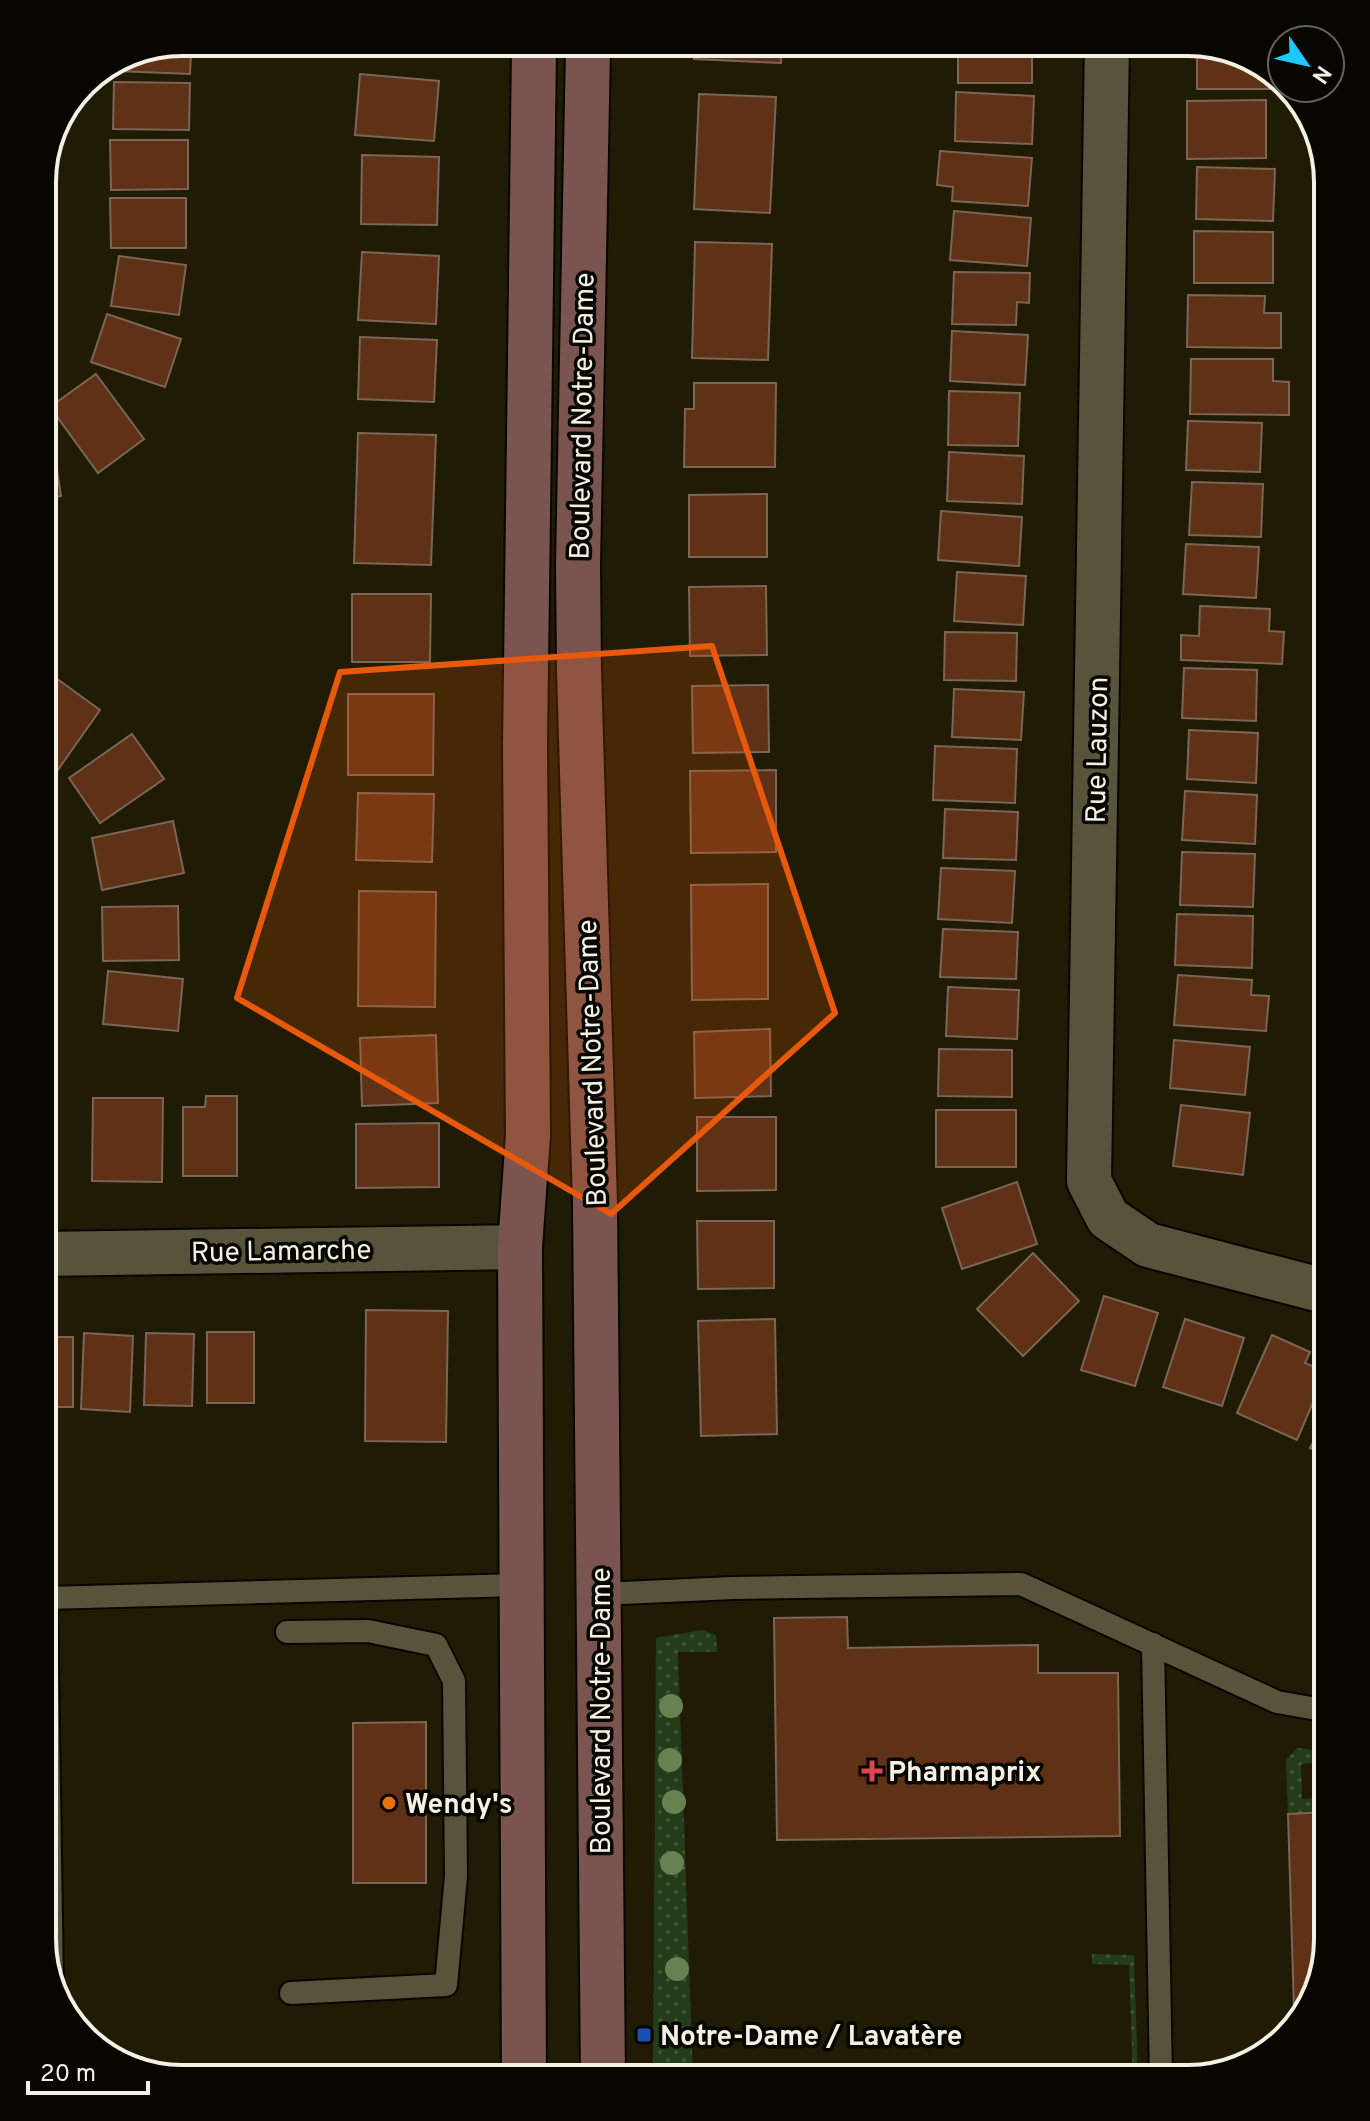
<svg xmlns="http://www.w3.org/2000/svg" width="1370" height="2121" font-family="Overpass,sans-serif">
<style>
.grass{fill:url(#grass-dots)}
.building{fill:#5f3116;stroke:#7c6456;stroke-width:2}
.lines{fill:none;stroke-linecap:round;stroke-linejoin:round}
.lane-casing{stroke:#090600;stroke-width:26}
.street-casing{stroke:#090600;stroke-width:48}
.secondary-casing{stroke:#090600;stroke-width:48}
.lane{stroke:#58543c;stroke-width:22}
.street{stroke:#58543c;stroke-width:44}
.secondary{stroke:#7a544e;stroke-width:44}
.tree{fill:#688151}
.marked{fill:#e8590c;fill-opacity:0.2;stroke:#e8590c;stroke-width:6;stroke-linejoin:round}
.health-dot{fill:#e0444e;stroke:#070601;stroke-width:3}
.food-dot{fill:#e8710a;stroke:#070601;stroke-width:3}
.transit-dot{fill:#1a4fb4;stroke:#070601;stroke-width:3}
.labels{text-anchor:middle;stroke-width:7;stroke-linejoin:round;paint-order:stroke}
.street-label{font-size:28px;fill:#f3f1e3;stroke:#070601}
.poi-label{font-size:28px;font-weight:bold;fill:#f3f1e3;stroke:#070601;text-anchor:start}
.rim{fill:none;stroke:#f3f1e3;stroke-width:4}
</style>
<defs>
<pattern id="grass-dots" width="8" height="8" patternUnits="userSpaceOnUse" patternTransform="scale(2)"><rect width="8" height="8" fill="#253c1a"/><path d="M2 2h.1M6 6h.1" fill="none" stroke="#45593b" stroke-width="1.8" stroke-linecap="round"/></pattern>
</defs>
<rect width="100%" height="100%" fill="#1f1b05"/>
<g class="grass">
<path d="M702,1630L716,1635L717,1652H678L693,2079H653L656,1638Z"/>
<path d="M1297,1748L1328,1752V1762L1301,1764L1302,1799L1328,1798V1812L1288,1814L1286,1760Z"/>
<path d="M1092,1954L1134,1955L1138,2079H1133L1129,1965L1092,1964Z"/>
</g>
<g class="building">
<path d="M1197,42L1266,66L1276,77V89H1197Z"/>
<path d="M1032,44V83H958V45Z"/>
<path d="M782,46L781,63L694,59V47Z"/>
<path d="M129,52H191L190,74L117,71V60Z"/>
<path d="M360,74L439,81L434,141L355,135Z"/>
<path d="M114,82L190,83L189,130L113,129Z"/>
<path d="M956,92L1034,96L1032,144L955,141Z"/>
<path d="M699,94L776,97L770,213L694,209Z"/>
<path d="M1266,100V158L1187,159V101Z"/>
<path d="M110,140H188V189L111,190Z"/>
<path d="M940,151L1032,158L1028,206L952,201L953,187L937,185Z"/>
<path d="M362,155L439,157L437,225L361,224Z"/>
<path d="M1197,167L1275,169L1273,221L1196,219Z"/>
<path d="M110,198H186V248H111Z"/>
<path d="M954,211L1031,218L1027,266L950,260Z"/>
<path d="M1194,231L1273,232V283H1194Z"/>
<path d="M695,242L772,244L768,360L692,358Z"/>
<path d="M362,252L439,256L436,324L358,320Z"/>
<path d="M119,256L186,265L179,315L111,306Z"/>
<path d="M954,272L1030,273L1029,303L1017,302L1016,325L952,324Z"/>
<path d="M1188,295L1265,296L1264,313H1281V348L1187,347Z"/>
<path d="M107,314L181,339L165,387L91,362Z"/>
<path d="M952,331L1028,335L1025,385L950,381Z"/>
<path d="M360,337L437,340L434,402L358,399Z"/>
<path d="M1191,359H1273V381L1289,382V415L1190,414Z"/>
<path d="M96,374L144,439L98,473L50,407Z"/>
<path d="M694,383H776L775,467H684L685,409H694Z"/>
<path d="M949,391L1020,393L1018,446L948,445Z"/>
<path d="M49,419L61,496L42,499V420Z"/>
<path d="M1188,421L1262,423L1260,472L1186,470Z"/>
<path d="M358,433L436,435L431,565L354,563Z"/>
<path d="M949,452L1024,456L1022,504L947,501Z"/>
<path d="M1192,482L1263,484L1261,537L1189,535Z"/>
<path d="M767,494V557H689V495Z"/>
<path d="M941,511L1022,517L1019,566L938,560Z"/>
<path d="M1186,544L1259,547L1256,598L1183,594Z"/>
<path d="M957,572L1026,576L1023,625L954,621Z"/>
<path d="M766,586L767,655L690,656L689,587Z"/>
<path d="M352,594H431L430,662H352Z"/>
<path d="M1200,606L1270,609L1269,631L1284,632L1282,664L1181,660V635L1199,636Z"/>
<path d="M945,632L1017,633L1016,681L944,680Z"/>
<path d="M1184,668L1257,670L1256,721L1182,718Z"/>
<path d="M56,678L100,710L55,774L42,765V698Z"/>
<path d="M768,685L769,752L693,753L692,686Z"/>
<path d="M954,689L1024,692L1021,740L952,737Z"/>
<path d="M348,694H434L433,775H348Z"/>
<path d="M1189,730L1258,733L1256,783L1187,779Z"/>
<path d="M132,734L164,779L100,823L69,778Z"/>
<path d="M935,746L1017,749L1015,803L933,800Z"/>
<path d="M776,770V852L691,853L690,771Z"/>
<path d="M1185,791L1257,795L1255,844L1182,840Z"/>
<path d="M358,793L434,794L432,862L356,860Z"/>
<path d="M945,809L1018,812L1016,860L943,858Z"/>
<path d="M173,821L184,873L102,890L92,838Z"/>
<path d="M1182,852L1255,854L1253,907L1180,905Z"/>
<path d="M941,868L1015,871L1012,923L938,919Z"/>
<path d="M768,884V999L692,1000L691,885Z"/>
<path d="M359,891L436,892L435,1007L358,1006Z"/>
<path d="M178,906L179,960L103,961L102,907Z"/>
<path d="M1177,914L1253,916L1252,968L1175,965Z"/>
<path d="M943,929L1018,932L1016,979L940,977Z"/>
<path d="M108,971L183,979L178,1031L103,1024Z"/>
<path d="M1178,975L1252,980L1251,995L1269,996L1266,1031L1174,1025Z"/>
<path d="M948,987L1019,990L1017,1039L946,1036Z"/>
<path d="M770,1029L771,1096L695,1098L694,1032Z"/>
<path d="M436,1035L438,1103L362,1106L360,1038Z"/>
<path d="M1174,1040L1250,1047L1245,1095L1170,1088Z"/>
<path d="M939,1049L1012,1050V1097L938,1096Z"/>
<path d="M206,1096H237V1176H183V1107H205Z"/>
<path d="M93,1098H163L162,1182L92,1181Z"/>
<path d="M1181,1105L1250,1113L1243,1175L1173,1166Z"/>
<rect x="936" y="1110" width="80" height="57"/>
<path d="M697,1117H776V1190L697,1191Z"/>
<path d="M439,1123V1187L356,1188V1124Z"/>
<path d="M1017,1182L1037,1244L962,1269L942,1208Z"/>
<path d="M697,1221H774V1288L698,1289Z"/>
<path d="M1033,1253L1079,1301L1023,1356L977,1309Z"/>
<path d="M1104,1296L1158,1313L1135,1386L1081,1370Z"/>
<path d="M366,1310L448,1311L446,1442L365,1441Z"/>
<path d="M775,1319L777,1434L701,1436L698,1321Z"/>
<path d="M1185,1319L1244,1338L1222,1406L1163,1387Z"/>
<rect x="207" y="1332" width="47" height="71"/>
<path d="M84,1333L133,1336L130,1412L81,1409Z"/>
<path d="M146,1333L194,1334L192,1406L144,1405Z"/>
<path d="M1272,1335L1310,1352L1305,1363L1326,1372L1297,1440L1237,1413Z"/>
<rect x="42" y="1337" width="31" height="70"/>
<path d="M1328,1413V1457L1310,1448Z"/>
<path d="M847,1617L848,1648L1038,1645V1673H1118L1120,1836L777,1840L774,1618Z"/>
<path d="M426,1722V1883H353V1723Z"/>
<path d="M1328,1812V1940L1307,2009H1294L1288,1814Z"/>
</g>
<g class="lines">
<g class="lane-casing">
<g id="lane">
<path d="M600,1594L733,1588L1021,1584L1277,1702L1328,1711"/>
<path d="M287,1632L368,1631L436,1645L454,1681L456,1876L446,1985L291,1993"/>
<path d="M1153,1644L1161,2079"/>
<path d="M52,1983L46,1598L523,1585"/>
</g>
</g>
<g class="street-casing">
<g id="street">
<path d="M1107,43L1089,1181L1108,1218L1148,1245L1328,1292"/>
<path d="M42,1254L520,1247"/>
</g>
</g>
<g class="secondary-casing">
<g id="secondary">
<path d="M588,48L578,565L579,671L595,1204L603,2079"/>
<path d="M524,2079L520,1247L528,1135L525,745L534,49"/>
</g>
</g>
<use href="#lane" class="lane"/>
<use href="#street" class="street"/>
<use href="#secondary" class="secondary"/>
</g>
<g class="tree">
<circle cx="671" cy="1706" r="12"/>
<circle cx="670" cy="1760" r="12"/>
<circle cx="674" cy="1802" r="12"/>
<circle cx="672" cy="1863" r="12"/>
<circle cx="677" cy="1969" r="12"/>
</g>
<path class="marked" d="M712,646L835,1013L611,1214L237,998L340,672Z"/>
<path class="health-dot" d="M868 1759h8v8h8v8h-8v8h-8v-8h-8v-8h8z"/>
<circle class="food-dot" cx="389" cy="1803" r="8"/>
<rect class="transit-dot" x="636" y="2027" width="16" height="16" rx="4"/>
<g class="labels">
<g class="street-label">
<text transform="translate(581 416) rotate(-89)" y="10">Boulevard Notre-Dame</text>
<text transform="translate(1096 750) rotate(-89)" y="10">Rue Lauzon</text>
<text transform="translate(591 1063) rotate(-92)" y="10">Boulevard Notre-Dame</text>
<text transform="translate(281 1250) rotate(-1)" y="10">Rue Lamarche</text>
<text transform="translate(600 1711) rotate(-90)" y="10">Boulevard Notre-Dame</text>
</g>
<g class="poi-label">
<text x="888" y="1781">Pharmaprix</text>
<text x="405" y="1813">Wendy's</text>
<text x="660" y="2045">Notre-Dame / Lavatère</text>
</g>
</g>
<path d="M0 0H1370V2121H0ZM182 56H1188A126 126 0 0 1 1314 182V1939A126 126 0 0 1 1188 2065H182A126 126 0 0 1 56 1939V182A126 126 0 0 1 182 56Z" fill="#070601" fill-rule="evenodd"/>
<path class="rim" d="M182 56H1188A126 126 0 0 1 1314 182V1939A126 126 0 0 1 1188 2065H182A126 126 0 0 1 56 1939V182A126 126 0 0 1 182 56Z"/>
<g transform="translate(1306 64) rotate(124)"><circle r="38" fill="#070601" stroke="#65645b" stroke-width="2"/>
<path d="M0-6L14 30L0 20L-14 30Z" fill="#1dc9fc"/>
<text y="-12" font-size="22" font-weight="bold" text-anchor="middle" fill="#f3f1e3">N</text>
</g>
<path d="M28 2081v12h120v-12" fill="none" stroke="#f3f1e3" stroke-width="4"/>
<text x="40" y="2081" font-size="24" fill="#f3f1e3" stroke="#070601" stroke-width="6" paint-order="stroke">20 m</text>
</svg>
